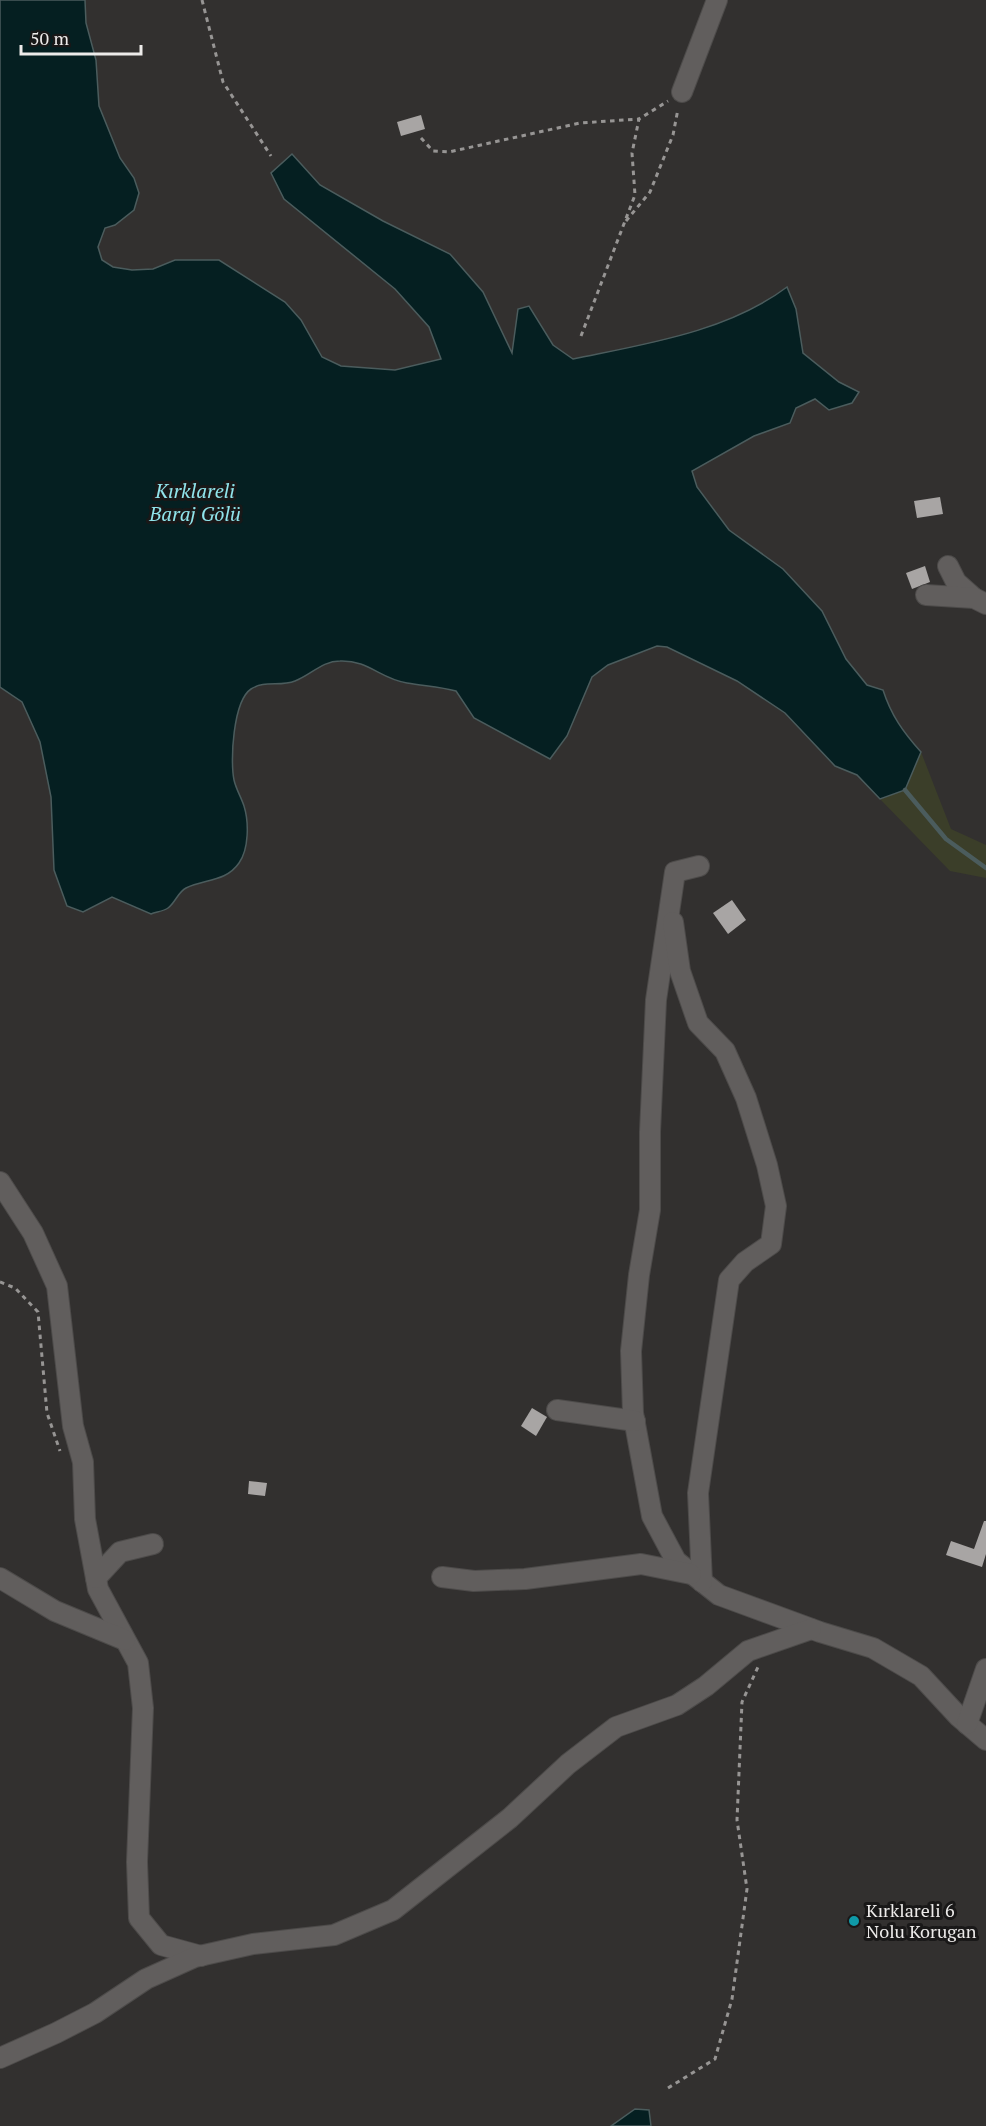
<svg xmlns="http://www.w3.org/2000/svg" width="986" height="2126" font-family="'PT Serif',serif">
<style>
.green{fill:#3b3e29}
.water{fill:#051f21;stroke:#4b5c5d;stroke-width:1.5}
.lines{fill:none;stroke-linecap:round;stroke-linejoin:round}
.stream{stroke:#4b5c5d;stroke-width:4.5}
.building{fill:#a8a5a4}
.minor-casing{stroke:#4d4b4a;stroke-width:22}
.path{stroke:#979594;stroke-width:3;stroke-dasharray:4.5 4.5;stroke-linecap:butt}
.minor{stroke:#615e5d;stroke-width:20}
.culture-dot{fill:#0f9aa8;stroke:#191818;stroke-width:2}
.labels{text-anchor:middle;stroke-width:6;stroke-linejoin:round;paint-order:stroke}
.poi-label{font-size:18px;fill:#edebea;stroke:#191818;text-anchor:start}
.water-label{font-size:20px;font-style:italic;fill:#90e4eb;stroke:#191818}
</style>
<rect width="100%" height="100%" fill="#32302f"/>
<path class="green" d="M921,752L951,829L986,845V878L950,871L880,799L905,790Z"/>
<g class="water">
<path d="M0,0H85L86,23L96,60L99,106L120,158L134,178L139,193L134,210L115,225L105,228L98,247L102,260L113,267L132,270L153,269L175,260H219L285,302L301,320L322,357L341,366L395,370L441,359L429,327L395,289L284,199L271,173L292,154L320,185L383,221L450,254L483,292L512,353L518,309L529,306L553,345L573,359C645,344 727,332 787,287L796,309L803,353L839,382L859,392L852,403L829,410L815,399L796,408L790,423L754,436L692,471L697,487L729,530L783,569L822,611L846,659L867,685L883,690C891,715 903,732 921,752L905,790L880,799L857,775L835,766L785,713L737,681L667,647L657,646L608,665L592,677L567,736L550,759L474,718L456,691C440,687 424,686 407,683C380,679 369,660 340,661C322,661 311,675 295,681C280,687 265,680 251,689C233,701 230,761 234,780C236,789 241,797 244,806C249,822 249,849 239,863C226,882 204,879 186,888C178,892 175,903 168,908C164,911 156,912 151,914L112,897L83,912L67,906L54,870L51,797L40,742L22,702L0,687Z"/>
<path d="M635,2109L649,2110L651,2126H611Z"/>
</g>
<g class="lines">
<path class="stream" d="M905,790L946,839L986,868"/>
</g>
<g class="building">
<path d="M421,115L425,129L401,136L397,122Z"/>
<path d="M940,497L943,514L917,518L914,501Z"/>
<path d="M925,566L930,582L912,589L906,573Z"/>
<path d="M732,900L746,920L728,934L713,913Z"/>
<path d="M532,1408L547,1417L536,1436L521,1426Z"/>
<path d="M249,1481L267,1483L265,1496L248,1494Z"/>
<path d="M984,1521H986V1554L982,1567L946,1555L951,1541L974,1549Z"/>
</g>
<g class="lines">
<g class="minor-casing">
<g id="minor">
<path d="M682,92L717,0"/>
<path d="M948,566L956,582L974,598"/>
<path d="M926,595L974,598L986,604"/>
<path d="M699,866L675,872L656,1000L650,1132V1210L639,1275L631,1351L633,1413L652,1516L676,1561L719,1595L820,1632L873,1648L921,1676L959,1717L986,1740"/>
<path d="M673,922L680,971L698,1023L725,1051L746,1098L767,1165L776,1206L771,1244L745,1262L729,1280L698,1493L702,1582"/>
<path d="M0,1182L33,1233L57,1286L73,1426L83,1462L85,1519L98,1589L138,1663L143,1708L137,1862L139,1918L161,1945L201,1956"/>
<path d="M557,1410L635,1421"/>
<path d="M442,1577L474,1581L525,1579L641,1564L691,1574"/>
<path d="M0,1578L55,1611L125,1640"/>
<path d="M96,1578L120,1552L153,1544"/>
<path d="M967,1724L986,1669"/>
<path d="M0,2058L56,2033L95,2013L146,1979L195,1957L253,1944L334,1935L393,1910L510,1818L568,1764L616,1727L677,1705L706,1686L748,1651L811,1629"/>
</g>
</g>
<g class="path">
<path d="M202,0L223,82L271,156"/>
<path d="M421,138L433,151L449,152L580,123L639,119"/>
<path d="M626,221L650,192L673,135L678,109"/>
<path d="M581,336L635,195L632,153L639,119L668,101"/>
<path d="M0,1282L15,1288L38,1312L47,1413L60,1451"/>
<path d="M668,2088L715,2059L732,1999L747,1889L737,1820L742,1702L758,1667"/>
</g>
<use href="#minor" class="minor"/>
</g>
<circle class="culture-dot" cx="854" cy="1921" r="6"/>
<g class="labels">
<g class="poi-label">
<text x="866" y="1917">Kırklareli 6<tspan x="866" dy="21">Nolu Korugan</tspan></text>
</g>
<g class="water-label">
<text x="195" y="498">Kırklareli<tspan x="195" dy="23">Baraj Gölü</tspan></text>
</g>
</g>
<path d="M21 45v9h120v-9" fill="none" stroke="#edebea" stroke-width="3"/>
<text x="30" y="45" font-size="18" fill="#edebea" stroke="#191818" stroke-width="4.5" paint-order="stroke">50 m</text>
</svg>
